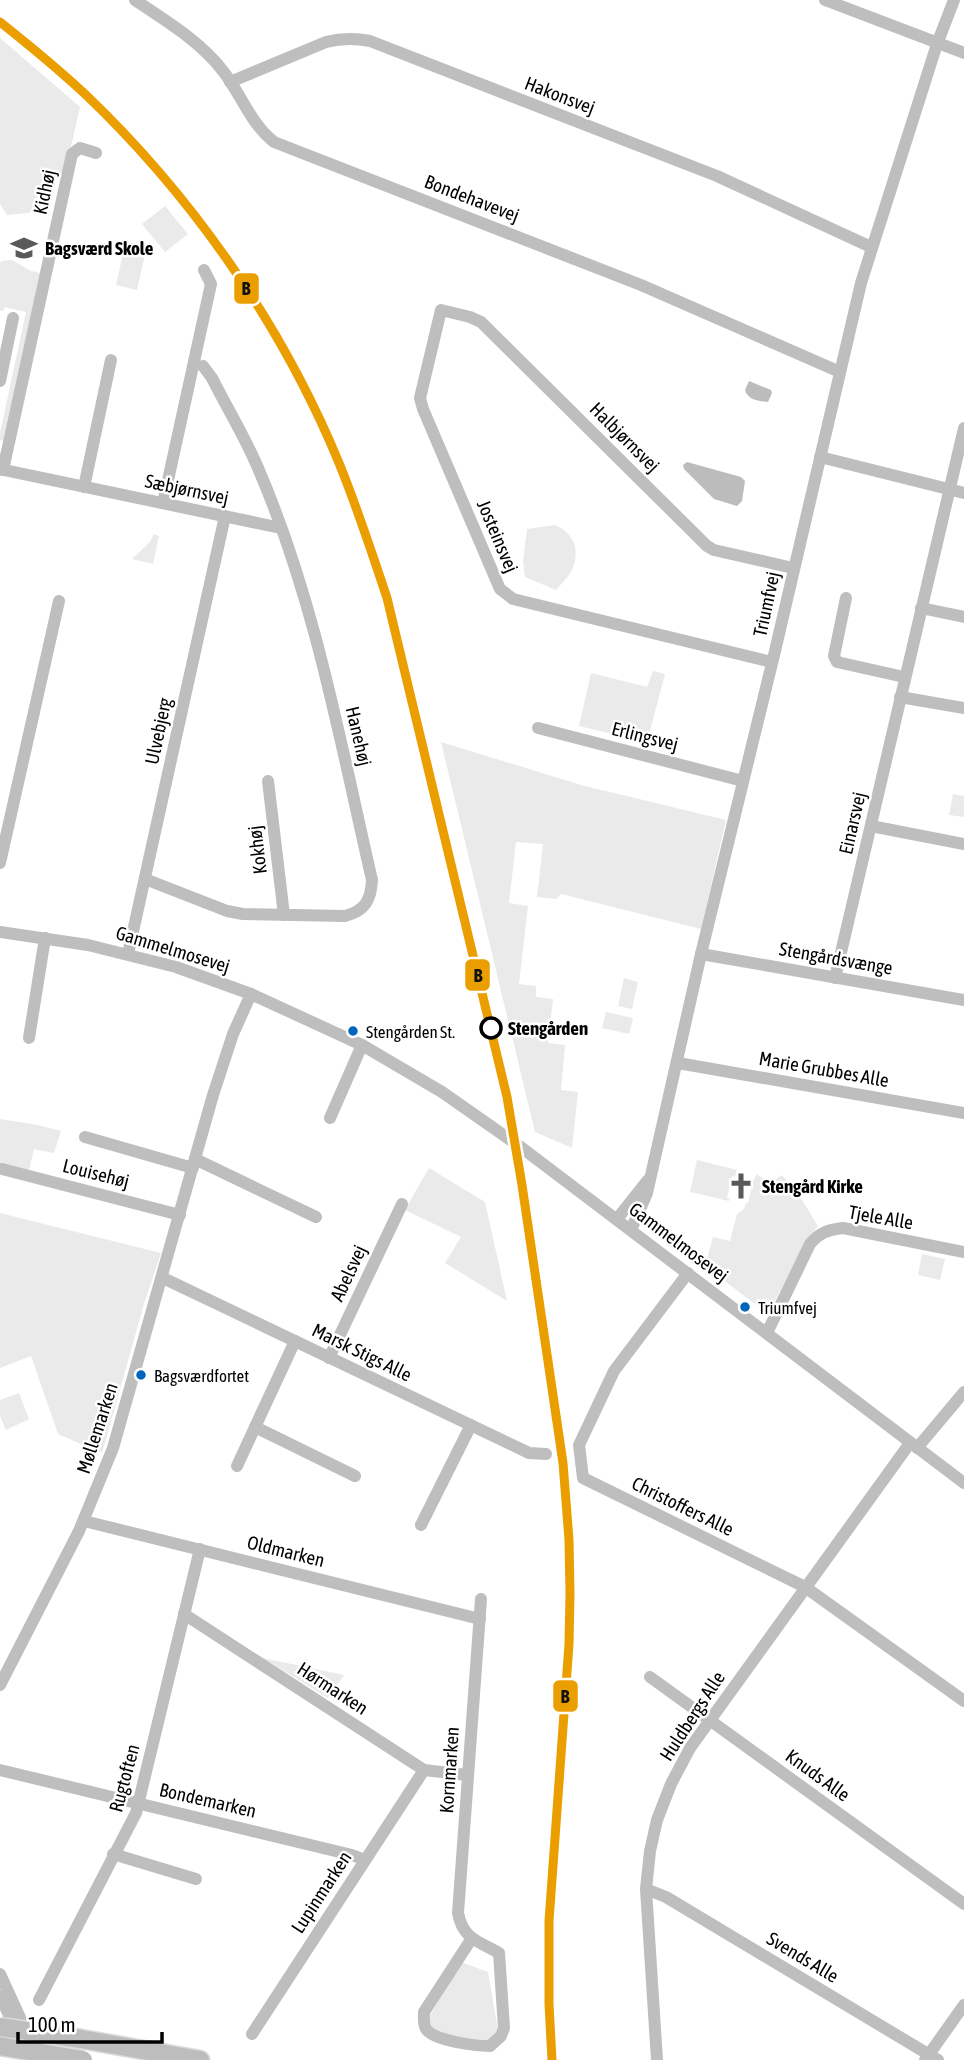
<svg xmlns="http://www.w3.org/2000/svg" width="964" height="2060" font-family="'Asap Condensed',sans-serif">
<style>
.green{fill:#eaeaea}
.water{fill:#bcbcbc}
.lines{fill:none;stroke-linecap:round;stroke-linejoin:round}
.highway-casing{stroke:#dbdbdb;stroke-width:21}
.minor{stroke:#bebebe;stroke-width:12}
.highway{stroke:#bdbdbd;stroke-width:18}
.highway-bridge-casing{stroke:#dbdbdb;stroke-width:21;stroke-linecap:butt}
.highway-bridge{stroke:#bdbdbd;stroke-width:18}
.rail-1-casing{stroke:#fff;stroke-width:14}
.rail-1{stroke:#eb9e00;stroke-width:9}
.stop-dot{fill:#fff;stroke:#000;stroke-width:3.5}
.bus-dot{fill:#0065bd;stroke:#fff;stroke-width:2.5}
.labels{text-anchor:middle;stroke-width:5;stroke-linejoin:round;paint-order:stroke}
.bus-label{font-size:17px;fill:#000;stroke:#fff;text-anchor:start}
.street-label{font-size:19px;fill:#000;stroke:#fff}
.poi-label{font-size:19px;font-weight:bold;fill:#000;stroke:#fff;text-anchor:start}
.stop-label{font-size:19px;font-weight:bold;fill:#000;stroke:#fff;text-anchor:start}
.line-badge{stroke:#fff;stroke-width:2.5}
.pale-badge-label{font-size:19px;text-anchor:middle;font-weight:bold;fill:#111}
</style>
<rect width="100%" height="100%" fill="#fff"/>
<g class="green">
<path d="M0,38L80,107L64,178L54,179L44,190L36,213L31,211L28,213L7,215L0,204Z"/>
<path d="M165,206L188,234L165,252L142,224Z"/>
<path d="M125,245L146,250L137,290L116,285Z"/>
<path d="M12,260L31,271L41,273L5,441L0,440V433L26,312L5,307L3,311H0V263L2,261Z"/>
<path d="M555,525C575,533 581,552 571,572C567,578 561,584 556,590L525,577L523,561L527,529Z"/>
<path d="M154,534L159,536L153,564L132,559L150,542Z"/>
<path d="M653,671L665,674L647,742L579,726L591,673L647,687Z"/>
<path d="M441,742L581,785L726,820L701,929L561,894L556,899L537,897L543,844L516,842L509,903L528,906L519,984L536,986V997L553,999L548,1043L565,1045L561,1090L578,1092L572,1148L535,1132Z"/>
<path d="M953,794L964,796V817L949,815Z"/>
<path d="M624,978L638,982L632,1009L618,1006Z"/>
<path d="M606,1012L633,1018L629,1034L602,1028Z"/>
<path d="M0,1119L38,1125L61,1131L54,1153L34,1149L29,1170L0,1163Z"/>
<path d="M697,1160L737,1170L735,1177L732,1176L727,1198L730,1199L729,1201L690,1192Z"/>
<path d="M429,1168L485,1202L507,1301L445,1263L461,1237L405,1210Z"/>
<path d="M757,1174L769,1184L782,1175L788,1182H791L818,1226L807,1239L768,1314L705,1266L713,1237L730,1241L737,1214L744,1209L746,1203H748L753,1181Z"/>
<path d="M0,1213L161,1253L144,1304L102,1453L58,1434L31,1356L0,1368Z"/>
<path d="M922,1254L945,1259L940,1280L918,1275Z"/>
<path d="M19,1393L29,1419L6,1430L0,1416V1400Z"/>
<path d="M263,1658L344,1675L328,1698Z"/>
<path d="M461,1962L488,1972L498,2030L488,2042L450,2038L430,2029L428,2019Z"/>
</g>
<g class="water">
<path d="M749,381L771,390L772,393L768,402C758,401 748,400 745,390Z"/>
<path d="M687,462L741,477L745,481L742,501L737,506L714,499L684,469L683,465Z"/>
</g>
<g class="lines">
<g class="highway-casing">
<path id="highway" d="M81,2039L200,2060"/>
</g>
<g class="minor">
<path d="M135,0C166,21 200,41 223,71C241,94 250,123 274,142L641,285L840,372"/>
<path d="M825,0L964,53"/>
<path d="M230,82L326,42C342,38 354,38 370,41L717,176L871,247"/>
<path d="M0,381L13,318"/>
<path d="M820,457L964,493"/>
<path d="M0,469L281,528"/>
<path d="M3,470L72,154L80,148L96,153"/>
<path d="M84,487L111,360"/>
<path d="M163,503L211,284L204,270"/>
<path d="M846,598L834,656L837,662L904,677"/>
<path d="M921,608L964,617"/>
<path d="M772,662L513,599L500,589L423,409L420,398L441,310L470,317L481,322L707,546L714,550L793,568"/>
<path d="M900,697L964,708"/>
<path d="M538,728L743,781"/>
<path d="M268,781L284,915"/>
<path d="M871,826L964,844"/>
<path d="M0,863L59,601"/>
<path d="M145,879L227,911L243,914L345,916C365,911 371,900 372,880C340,741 315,600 258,468C245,437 227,408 212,378L203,366"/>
<path d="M0,932L88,945L176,967L251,994L362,1045L442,1092L522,1148L964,1483"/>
<path d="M128,954L225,516"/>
<path d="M701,954L964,1000"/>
<path d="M835,978L964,428"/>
<path d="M29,1038L45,938"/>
<path d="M678,1063L964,1113"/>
<path d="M330,1118L362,1045"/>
<path d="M85,1137L193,1168"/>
<path d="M195,1159L316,1217"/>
<path d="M2,1169L180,1215"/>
<path d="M617,1219L648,1180"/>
<path d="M631,1230L647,1193L701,954L775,651L861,283L937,44L954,0"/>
<path d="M688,1273L614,1371L579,1445L583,1478L805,1587L964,1701"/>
<path d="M163,1278L529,1453L546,1454"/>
<path d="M767,1333L810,1244C820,1232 828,1230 843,1228L964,1252"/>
<path d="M329,1358L402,1204"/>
<path d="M255,1427L355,1476"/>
<path d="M917,1448L964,1392"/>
<path d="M237,1466L295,1341"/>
<path d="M84,1521L480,1619"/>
<path d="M421,1525L471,1425"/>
<path d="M184,1614L424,1770L467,1775"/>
<path d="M650,1677L964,1904"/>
<path d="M0,1685L79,1531L113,1448L213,1095L233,1034L251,994"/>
<path d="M0,1770L352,1855L365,1860"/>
<path d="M113,1854L196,1879"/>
<path d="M646,1889L666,1897L938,2060"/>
<path d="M472,1938L424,2012C424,2018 423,2024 426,2029C434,2041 476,2046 490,2046L501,2036L504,2028L499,1953C478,1941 463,1939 458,1913L481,1599"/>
<path d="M0,1974L38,2057"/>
<path d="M0,1996L28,2055"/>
<path d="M39,2000L136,1813L200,1549"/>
<path d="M252,2034L424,1770"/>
<path d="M657,2060L646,1889L650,1851L657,1820L671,1784L690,1748L910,1443"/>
<path d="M925,2060L964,2005"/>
</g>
<use href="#highway" class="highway"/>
<g class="highway-bridge-casing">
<g id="highway-bridge">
<path d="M0,2027L81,2039"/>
<path d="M0,2046L83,2060"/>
</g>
</g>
<use href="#highway-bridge" class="highway-bridge"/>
<g class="rail-1-casing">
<path id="rail-1" d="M0,22C29,45 58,69 85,94C193,197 282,325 339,463C357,507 372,553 387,598L507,1097L522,1185L563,1463L569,1540L570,1593L569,1644L549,1921V2004L552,2060"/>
</g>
<use href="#rail-1" class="rail-1"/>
</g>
<defs>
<g id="school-bare" transform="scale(2.1)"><path d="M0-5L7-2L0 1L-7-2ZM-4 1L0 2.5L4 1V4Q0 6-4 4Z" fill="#595959" stroke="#fff" stroke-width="2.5" paint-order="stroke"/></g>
<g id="church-bare" transform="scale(2.1)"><path d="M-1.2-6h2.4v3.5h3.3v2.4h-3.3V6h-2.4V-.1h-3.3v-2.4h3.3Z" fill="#595959" stroke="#fff" stroke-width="2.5" paint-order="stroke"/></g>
</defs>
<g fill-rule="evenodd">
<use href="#school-bare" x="24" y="248"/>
<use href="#church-bare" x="741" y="1186"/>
</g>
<circle class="stop-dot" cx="491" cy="1028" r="10"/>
<g class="bus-dot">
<circle cx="353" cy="1031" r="6"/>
<circle cx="745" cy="1307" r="6"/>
<circle cx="141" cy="1375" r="6"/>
</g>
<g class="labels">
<g class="bus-label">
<text x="366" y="1038">Stengården St.</text>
<text x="758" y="1314">Triumfvej</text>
<text x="154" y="1382">Bagsværdfortet</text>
</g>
<g class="street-label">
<text transform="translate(560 95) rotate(21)" y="7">Hakonsvej</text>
<text transform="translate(44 192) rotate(-78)" y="7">Kidhøj</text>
<text transform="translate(472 198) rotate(21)" y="7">Bondehavevej</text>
<text transform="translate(625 437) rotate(45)" y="7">Halbjørnsvej</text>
<text transform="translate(187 489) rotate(12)" y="7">Sæbjørnsvej</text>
<text transform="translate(498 536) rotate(67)" y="7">Josteinsvej</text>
<text transform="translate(766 604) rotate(-78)" y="7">Triumfvej</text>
<text transform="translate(158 731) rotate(-78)" y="7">Ulvebjerg</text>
<text transform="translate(359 736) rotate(77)" y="7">Hanehøj</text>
<text transform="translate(645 736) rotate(14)" y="7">Erlingsvej</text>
<text transform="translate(852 823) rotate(-77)" y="7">Einarsvej</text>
<text transform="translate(257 850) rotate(-97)" y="7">Kokhøj</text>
<text transform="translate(173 949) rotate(17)" y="7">Gammelmosevej</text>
<text transform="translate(836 958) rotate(10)" y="7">Stengårdsvænge</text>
<text transform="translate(824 1069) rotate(10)" y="7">Marie Grubbes Alle</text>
<text transform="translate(96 1173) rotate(14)" y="7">Louisehøj</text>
<text transform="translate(881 1217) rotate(10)" y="7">Tjele Alle</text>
<text transform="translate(679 1242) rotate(37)" y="7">Gammelmosevej</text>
<text transform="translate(348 1273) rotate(-65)" y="7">Abelsvej</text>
<text transform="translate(362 1352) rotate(26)" y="7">Marsk Stigs Alle</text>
<text transform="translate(97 1428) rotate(-72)" y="7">Møllemarken</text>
<text transform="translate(683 1506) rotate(26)" y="7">Christoffers Alle</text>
<text transform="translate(286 1551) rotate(14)" y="7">Oldmarken</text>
<text transform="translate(333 1688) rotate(33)" y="7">Hørmarken</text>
<text transform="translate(692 1716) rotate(-57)" y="7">Huldbergs Alle</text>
<text transform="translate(449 1770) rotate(-86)" y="7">Kornmarken</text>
<text transform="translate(818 1775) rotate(36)" y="7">Knuds Alle</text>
<text transform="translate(124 1778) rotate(-75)" y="7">Rugtoften</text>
<text transform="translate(208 1800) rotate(13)" y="7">Bondemarken</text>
<text transform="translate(321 1892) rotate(-57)" y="7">Lupinmarken</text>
<text transform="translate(803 1957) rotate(31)" y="7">Svends Alle</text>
</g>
<g class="poi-label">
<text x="45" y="255">Bagsværd Skole</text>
<text x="762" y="1193">Stengård Kirke</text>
</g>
<g class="stop-label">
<text x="508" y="1035">Stengården</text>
</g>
</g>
<g class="line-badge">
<rect x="233" y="272" width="27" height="33" rx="7" fill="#eb9e00"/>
<rect x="464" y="958" width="27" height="34" rx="7" fill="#eb9e00"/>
<rect x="552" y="1679" width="27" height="34" rx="7" fill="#eb9e00"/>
</g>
<g class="pale-badge-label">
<text x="246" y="295">B</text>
<text x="478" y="982">B</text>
<text x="565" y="1703">B</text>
</g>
<path d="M18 2032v10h144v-10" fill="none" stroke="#000000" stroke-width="3.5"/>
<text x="28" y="2032" font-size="21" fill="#000000" stroke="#ffffff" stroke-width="5" paint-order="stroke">100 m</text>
</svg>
